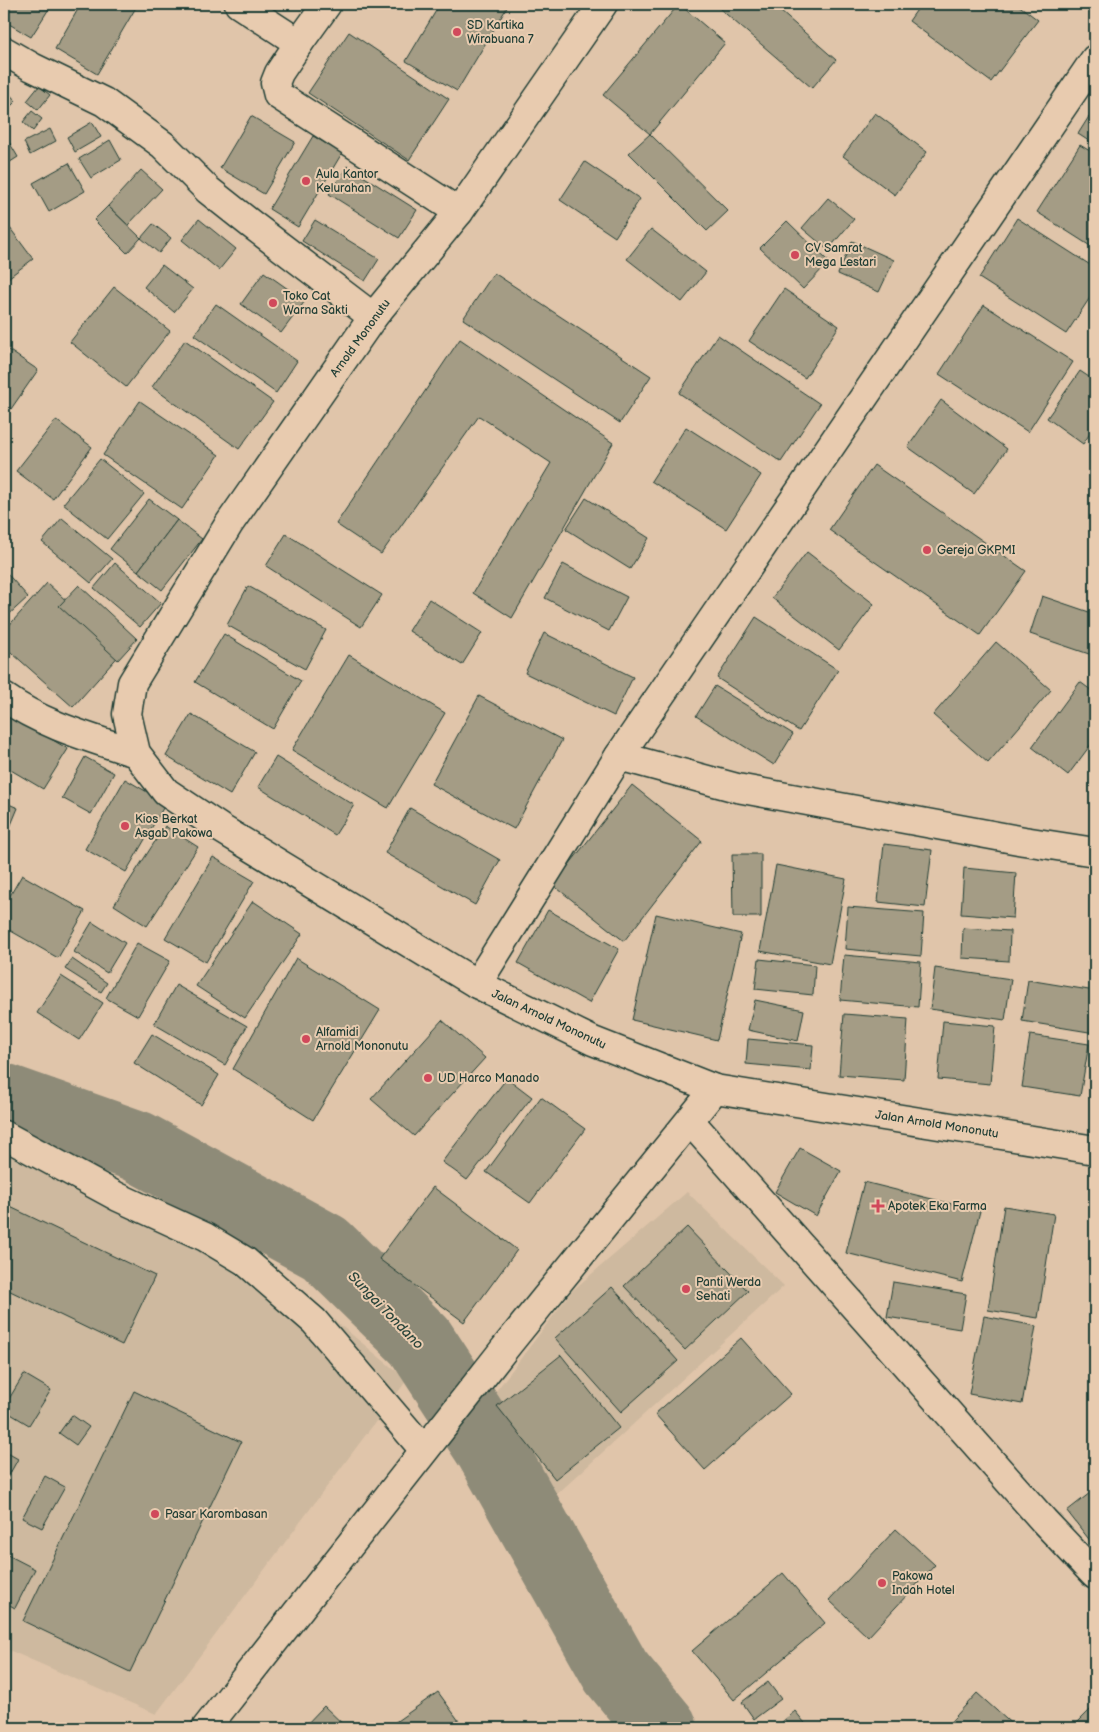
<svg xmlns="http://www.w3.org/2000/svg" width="1099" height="1732" font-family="'Balsamiq Sans',sans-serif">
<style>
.built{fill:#ceb99f;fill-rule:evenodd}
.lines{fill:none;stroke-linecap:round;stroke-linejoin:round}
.river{stroke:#8e8b78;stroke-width:71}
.building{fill:#a49c85;stroke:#1f3d34}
.street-casing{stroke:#1f3d34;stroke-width:31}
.secondary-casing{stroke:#1f3d34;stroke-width:31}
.street{stroke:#e8cbaf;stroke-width:28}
.secondary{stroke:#e8cbaf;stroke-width:28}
.poi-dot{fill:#d1495b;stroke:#e8cbaf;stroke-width:2}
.labels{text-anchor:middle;stroke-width:4;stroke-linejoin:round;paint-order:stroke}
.poi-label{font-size:12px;fill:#1f3d34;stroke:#e8cbaf;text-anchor:start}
.street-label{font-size:12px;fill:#1f3d34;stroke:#e8cbaf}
.water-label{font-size:14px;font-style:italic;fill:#2a453b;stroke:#e8cbaf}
</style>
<rect width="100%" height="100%" fill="#e0c5aa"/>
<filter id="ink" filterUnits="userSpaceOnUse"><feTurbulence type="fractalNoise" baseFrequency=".02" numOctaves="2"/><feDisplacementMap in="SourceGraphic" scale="10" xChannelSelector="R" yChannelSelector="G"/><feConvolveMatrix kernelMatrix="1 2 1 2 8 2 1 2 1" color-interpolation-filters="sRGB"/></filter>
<g filter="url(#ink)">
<g class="built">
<path d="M4,1139L238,1241L407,1380L156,1714L4,1648Z"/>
<path d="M687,1192L784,1286L555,1496L487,1403L572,1291ZM625,1286L748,1291L685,1350ZM560,1355L619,1428L556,1479L497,1406Z"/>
</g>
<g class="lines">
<path class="river" d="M4,1099L137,1146L325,1248L420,1341L490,1448L616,1672L662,1728"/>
</g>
<g class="building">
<path d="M4,4H52L31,37L4,21Z"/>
<path d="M81,4H138L97,74L55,49Z"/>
<path d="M440,4H509L457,91L406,61Z"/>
<path d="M679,4L725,43L650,134L603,95Z"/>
<path d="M723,4H772L836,60L812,88L719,8Z"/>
<path d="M921,4H1017L1038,20L991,82L909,21Z"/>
<path d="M349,32L449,99L409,160L308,93Z"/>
<path d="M39,86L50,95L38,110L27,101Z"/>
<path d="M4,88L16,101L4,113Z"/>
<path d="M1095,107V145L1078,134Z"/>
<path d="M32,111L42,119L33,131L23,122Z"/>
<path d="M875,113L927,152L895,195L843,156Z"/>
<path d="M251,116L295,142L264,194L220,168Z"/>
<path d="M92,122L101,137L75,152L67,137Z"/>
<path d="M50,129L56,141L30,155L24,142Z"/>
<path d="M650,134L728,211L707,231L629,153Z"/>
<path d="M313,136L342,153L298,227L269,209Z"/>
<path d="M6,137L18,157L4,166V139Z"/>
<path d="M110,140L121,160L91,178L79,159Z"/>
<path d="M1080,145L1095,154V249L1037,212Z"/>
<path d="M585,162L640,199L615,237L560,200Z"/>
<path d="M69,163L85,191L49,212L33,183Z"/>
<path d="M347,166L417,210L399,238L329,194Z"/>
<path d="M141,170L162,189L128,225L108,206Z"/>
<path d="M828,198L854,219L828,250L802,228Z"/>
<path d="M108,206L141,238L127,253L94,220Z"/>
<path d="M1017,218L1095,268V290L1066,334L979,278Z"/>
<path d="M199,219L236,249L219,270L182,240Z"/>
<path d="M4,220L33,259L4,281Z"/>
<path d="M315,220L379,259L365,281L302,241Z"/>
<path d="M787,221L829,262L803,289L760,248Z"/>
<path d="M153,224L171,238L159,253L141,238Z"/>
<path d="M651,229L706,272L682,302L627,259Z"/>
<path d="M852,241L894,260L879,292L838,274Z"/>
<path d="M162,265L193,289L174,312L144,287Z"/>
<path d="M264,272L305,301L281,333L241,304Z"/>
<path d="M494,273L651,376L620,423L463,319Z"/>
<path d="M114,287L170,331L126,387L70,342Z"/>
<path d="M784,289L839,326L805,378L749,341Z"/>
<path d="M216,304L297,361L276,393L194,335Z"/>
<path d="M984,305L1073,362L1028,432L939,374Z"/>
<path d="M718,335L820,404L781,462L679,393Z"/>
<path d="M460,339L613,443L512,618L473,593L551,463L479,416L381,554L336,524Z"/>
<path d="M185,340L273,402L239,449L152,387Z"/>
<path d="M4,347L38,370L11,409L4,403Z"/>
<path d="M1080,371L1095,381V426L1083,444L1047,418Z"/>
<path d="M941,400L1007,449L974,494L908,447Z"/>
<path d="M140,401L219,455L182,509L103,455Z"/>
<path d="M56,420L92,447L53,499L16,471Z"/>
<path d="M686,427L761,475L726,529L651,481Z"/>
<path d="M100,459L144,494L107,539L63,504Z"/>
<path d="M874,465L1026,571L980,635L829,530Z"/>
<path d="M586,498L649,538L630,569L566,529Z"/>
<path d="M149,499L177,520L138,571L110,549Z"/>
<path d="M62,518L112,559L91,583L42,542Z"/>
<path d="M177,520L202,539L162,590L138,571Z"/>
<path d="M286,534L382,595L361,627L266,566Z"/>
<path d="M807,552L874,604L839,650L772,598Z"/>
<path d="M115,563L161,603L140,627L94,588Z"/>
<path d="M563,564L627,597L609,631L545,598Z"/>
<path d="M4,570L28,597L4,619Z"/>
<path d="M47,583L122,652L73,707L4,646V631Z"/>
<path d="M79,585L137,639L118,660L59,606Z"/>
<path d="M248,586L326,630L305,669L227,625Z"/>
<path d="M1042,596L1095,614V656L1030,634Z"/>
<path d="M429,599L482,633L462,665L409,631Z"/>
<path d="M756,617L838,670L799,731L717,678Z"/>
<path d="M544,633L633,677L614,716L525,673Z"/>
<path d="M224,634L301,681L273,729L195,682Z"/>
<path d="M996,642L1051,690L988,763L933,715Z"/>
<path d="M349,655L445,713L388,808L292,750Z"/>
<path d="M1080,682L1095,693V739L1068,775L1032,747Z"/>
<path d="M715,686L793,734L774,765L696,716Z"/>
<path d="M479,696L562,740L514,829L431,784Z"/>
<path d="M4,711L68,749L43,789L4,766Z"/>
<path d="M191,714L255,752L230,795L166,756Z"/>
<path d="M85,757L114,773L91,814L62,798Z"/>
<path d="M276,757L354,805L335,835L258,787Z"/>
<path d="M125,779L166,803L126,872L85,849Z"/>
<path d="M632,785L702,841L624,941L553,885Z"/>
<path d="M4,802L18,808L8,832L4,830Z"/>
<path d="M410,808L500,860L475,905L385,853Z"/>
<path d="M165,826L198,847L147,926L114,905Z"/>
<path d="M884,844L932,850L925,907L878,902Z"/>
<path d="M732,854H761V917H733Z"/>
<path d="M213,857L254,881L206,962L165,938Z"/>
<path d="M776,865L846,879L830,964L760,951Z"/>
<path d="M964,868L1016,873L1013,918L961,914Z"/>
<path d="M22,875L85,911L58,958L4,927V906Z"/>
<path d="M253,901L302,934L245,1018L196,986Z"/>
<path d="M848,907L924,913L921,956L845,949Z"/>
<path d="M548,910L619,949L589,1003L518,963Z"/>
<path d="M656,914L741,934L717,1040L632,1020Z"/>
<path d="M92,922L125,943L107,973L74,952Z"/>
<path d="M963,928L1010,931L1009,961L962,958Z"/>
<path d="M137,943L170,961L138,1016L106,998Z"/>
<path d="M844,955L921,962L918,1007L840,1000Z"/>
<path d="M296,958L380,1010L313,1120L233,1069Z"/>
<path d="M72,959L107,983L101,992L65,969Z"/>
<path d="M759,959L815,965L813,995L755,989Z"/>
<path d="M935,968L1011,979L1005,1020L930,1009Z"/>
<path d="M61,976L103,1003L79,1040L37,1013Z"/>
<path d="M1028,980L1095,991V1033L1022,1021Z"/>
<path d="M176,985L247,1026L225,1065L154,1024Z"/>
<path d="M755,1000L804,1010L798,1041L748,1030Z"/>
<path d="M844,1014L908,1019L904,1080L839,1075Z"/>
<path d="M442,1020L485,1058L414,1136L371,1099Z"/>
<path d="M943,1021L995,1026L990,1084L938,1079Z"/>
<path d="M152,1034L219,1075L201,1105L134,1063Z"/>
<path d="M1030,1035L1089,1044L1080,1096L1022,1087Z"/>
<path d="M748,1039L813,1045L811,1070L746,1064Z"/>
<path d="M507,1078L532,1097L467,1180L442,1162Z"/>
<path d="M541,1097L585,1129L530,1203L486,1172Z"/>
<path d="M800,1148L841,1171L816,1216L775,1192Z"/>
<path d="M864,1182L980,1211L962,1282L846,1253Z"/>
<path d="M433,1187L517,1250L464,1322L379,1259Z"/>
<path d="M4,1204L155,1276L122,1345L4,1288Z"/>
<path d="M1004,1206L1054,1214L1038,1318L988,1310Z"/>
<path d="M687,1227L748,1291L685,1350L624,1286Z"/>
<path d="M893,1282L966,1294L960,1329L887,1317Z"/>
<path d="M612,1287L678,1361L621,1412L555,1338Z"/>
<path d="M984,1316L1036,1326L1022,1404L969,1394Z"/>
<path d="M741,1338L791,1394L705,1470L655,1414Z"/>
<path d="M561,1355L619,1428L555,1479L497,1406Z"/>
<path d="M24,1374L51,1390L29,1425L4,1410V1407Z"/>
<path d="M134,1391L241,1442L130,1672L23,1621Z"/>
<path d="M72,1415L89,1427L76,1445L59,1433Z"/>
<path d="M4,1451L18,1459L4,1484Z"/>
<path d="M45,1476L65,1487L42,1528L22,1518Z"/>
<path d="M1095,1489V1547L1067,1511Z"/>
<path d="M896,1529L935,1565L868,1637L829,1600Z"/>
<path d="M4,1553L35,1569L15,1608L4,1602Z"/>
<path d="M783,1573L825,1623L734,1700L692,1651Z"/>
<path d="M768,1682L781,1699L754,1719L742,1702Z"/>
<path d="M438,1692L464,1728H387Z"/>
<path d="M977,1693L1016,1728H945Z"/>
<path d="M1095,1705V1728H1072Z"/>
<path d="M324,1706L347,1728H303Z"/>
<path d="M795,1711L809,1728H775Z"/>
<path d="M1057,1723L1063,1728H1051Z"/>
</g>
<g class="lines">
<g class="street-casing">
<g id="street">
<path d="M239,4L299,43L279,73L275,83L278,95L459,212"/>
<path d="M299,43L327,4"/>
<path d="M4,51L32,67L104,102L163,145L208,190L251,224L373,317"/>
<path d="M4,697C43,725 91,738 136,753"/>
<path d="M619,756L1095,59"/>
<path d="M477,984L619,756L737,788L1024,841L1095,852"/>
<path d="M690,1121L1044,1521L1095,1575"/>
<path d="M4,1135L118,1197L205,1237L245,1261L314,1321L424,1450"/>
<path d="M206,1728L509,1343L715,1089"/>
</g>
</g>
<g class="secondary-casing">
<path id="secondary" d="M603,4L459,212L373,317L229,524L132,683L127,714L136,753L166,792L220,828L477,984L593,1041L715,1089L1095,1150"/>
</g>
<use href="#street" class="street"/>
<use href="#secondary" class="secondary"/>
</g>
</g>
<g class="poi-dot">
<circle cx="457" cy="32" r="5"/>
<circle cx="306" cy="181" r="5"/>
<circle cx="795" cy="255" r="5"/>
<circle cx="273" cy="303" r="5"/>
<circle cx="927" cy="550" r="5"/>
<circle cx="125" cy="826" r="5"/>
<circle cx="306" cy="1039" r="5"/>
<circle cx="428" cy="1078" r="5"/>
<path d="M875.5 1198.5h5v5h5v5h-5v5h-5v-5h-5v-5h5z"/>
<circle cx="686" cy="1289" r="5"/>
<circle cx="155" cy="1514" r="5"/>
<circle cx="882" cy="1583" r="5"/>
</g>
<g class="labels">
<g class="poi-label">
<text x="467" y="29">SD Kartika<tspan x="467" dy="14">Wirabuana 7</tspan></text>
<text x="316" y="178">Aula Kantor<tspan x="316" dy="14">Kelurahan</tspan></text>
<text x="805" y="252">CV Samrat<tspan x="805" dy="14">Mega Lestari</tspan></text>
<text x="283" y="300">Toko Cat<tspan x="283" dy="14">Warna Sakti</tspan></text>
<text x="937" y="554">Gereja GKPMI</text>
<text x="135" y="823">Kios Berkat<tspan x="135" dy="14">Asgab Pakowa</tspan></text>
<text x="316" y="1036">Alfamidi<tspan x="316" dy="14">Arnold Mononutu</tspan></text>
<text x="438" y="1082">UD Harco Manado</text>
<text x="888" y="1210">Apotek Eka Farma</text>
<text x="696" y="1286">Panti Werda<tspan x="696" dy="14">Sehati</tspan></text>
<text x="165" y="1518">Pasar Karombasan</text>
<text x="892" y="1580">Pakowa<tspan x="892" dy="14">Indah Hotel</tspan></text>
</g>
<g class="street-label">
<text transform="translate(360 338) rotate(-54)" y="4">Arnold Mononutu</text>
<text transform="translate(549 1019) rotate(25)" y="4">Jalan Arnold Mononutu</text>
<text transform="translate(937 1124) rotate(9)" y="4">Jalan Arnold Mononutu</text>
</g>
<g class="water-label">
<text transform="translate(386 1310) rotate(46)" y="5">Sungai Tondano</text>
</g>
</g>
<rect width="1099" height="1732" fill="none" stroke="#e8cbaf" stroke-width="20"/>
<rect x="10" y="10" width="1079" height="1712" fill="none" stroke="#1f3d34" stroke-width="2" filter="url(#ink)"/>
</svg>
